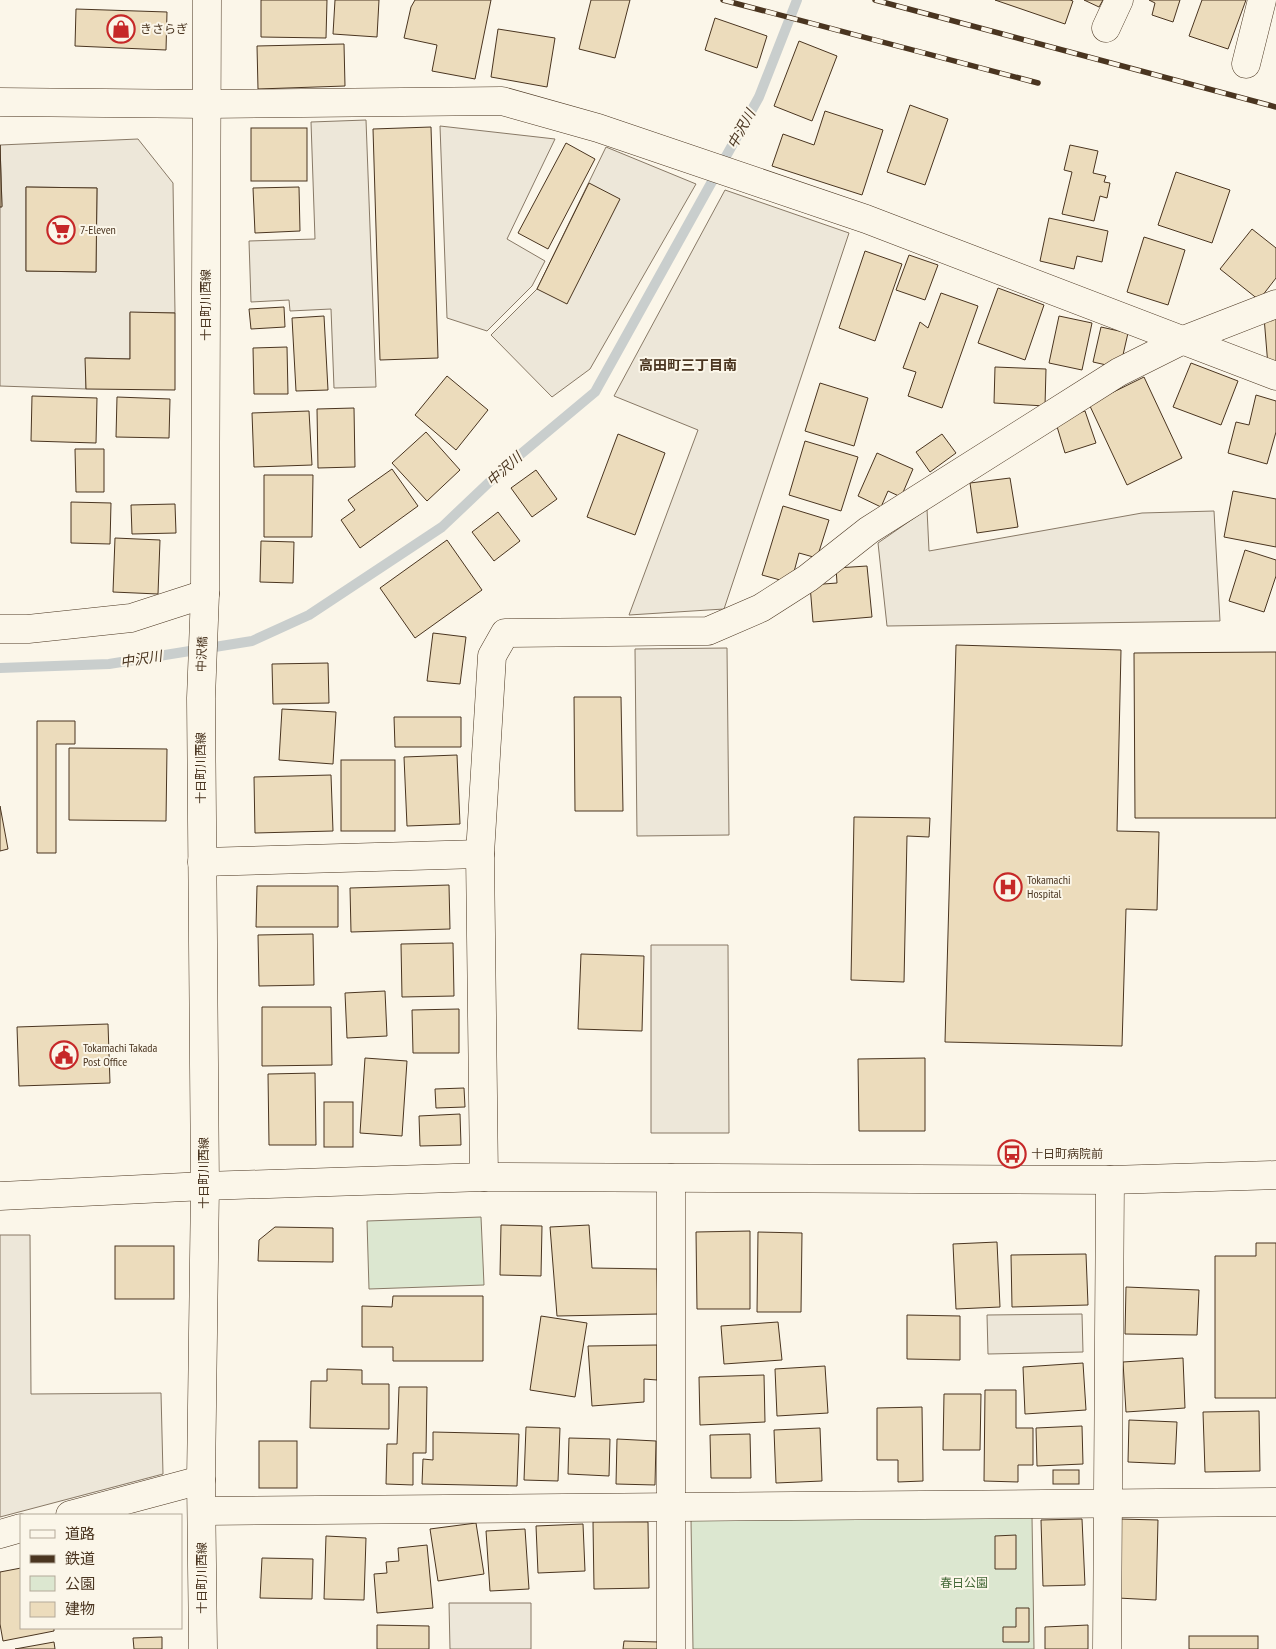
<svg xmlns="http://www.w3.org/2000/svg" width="1276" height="1649" font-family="'PT Sans Narrow','Noto Sans JP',sans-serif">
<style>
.green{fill:#dce7d0;stroke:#887966}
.parking{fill:#ede7d9;stroke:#887966;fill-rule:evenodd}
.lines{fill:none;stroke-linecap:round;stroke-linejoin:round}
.stream{stroke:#c9cecd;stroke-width:10}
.building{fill:#ecdcbc;stroke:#4a3520}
.street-casing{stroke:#4a3520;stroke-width:29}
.secondary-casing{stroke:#4a3520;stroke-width:29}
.primary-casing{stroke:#4a3520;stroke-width:29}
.street{stroke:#fbf6e9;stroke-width:28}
.secondary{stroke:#fbf6e9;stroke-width:28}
.primary{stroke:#fbf6e9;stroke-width:28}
.rail-casing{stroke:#4a3520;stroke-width:5.5}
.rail{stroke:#fbf6e9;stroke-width:4;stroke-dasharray:11;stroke-linecap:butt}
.labels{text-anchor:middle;stroke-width:4;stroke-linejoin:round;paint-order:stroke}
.poi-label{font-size:12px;fill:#4a3520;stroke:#fbf6e9;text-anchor:start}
.street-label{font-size:12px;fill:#4a3520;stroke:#fbf6e9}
.park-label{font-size:12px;fill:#436837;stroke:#fbf6e9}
.water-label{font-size:14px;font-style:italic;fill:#4a3520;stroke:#fbf6e9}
.neighbourhood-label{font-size:14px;font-weight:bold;fill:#4a3520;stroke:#fbf6e9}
</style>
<rect width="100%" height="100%" fill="#fbf6e9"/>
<g class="green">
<path d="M481,1217L484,1285L369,1289L367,1221Z"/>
<path d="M1032,1516L1034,1649H693L691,1519Z"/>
</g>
<g class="parking">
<path d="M366,120L376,387L334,388L331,309L290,311L289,300L251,302L249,241L315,239L311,122Z"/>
<path d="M440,126L555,139L507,239L545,261L532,286L487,331L447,318Z"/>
<path d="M138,139L173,183L175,313H130V359L86,358V389L0,386V207L2,206L0,145ZM26,187L97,188L96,272L26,271Z"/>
<path d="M606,147L696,184L590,369L552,397L491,335L537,289Z"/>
<path d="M725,190L849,233L724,609L629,615L698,430L614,396Z"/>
<path d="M927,509L929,551L1142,513L1214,511L1220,621L887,626L878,543Z"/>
<path d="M727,648L729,835L637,836L635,649Z"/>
<path d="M651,945H728L729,1133H651Z"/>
<path d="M0,1235H30L31,1394L161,1393L163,1474L0,1517Z"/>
<path d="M1082,1314L1083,1352L988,1354L987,1315Z"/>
<path d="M449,1603H531V1649H450Z"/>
</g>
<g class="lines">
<path class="stream" d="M0,668L109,664L252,641L309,615L442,527L503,469L595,392L759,97L797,0"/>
</g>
<g class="building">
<path d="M261,0H327L326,38L261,37Z"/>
<path d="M335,0H379L377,37L333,34Z"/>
<path d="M415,0H491L475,79L432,71L437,45L404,38L411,7Z"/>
<path d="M591,0H630L615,58L579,49Z"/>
<path d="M995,0H1070L1073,1L1065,24Z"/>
<path d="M1084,0H1103L1099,7Z"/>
<path d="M1149,0H1180L1173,22L1152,15L1155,3Z"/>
<path d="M1202,0H1246L1228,49L1189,36Z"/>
<path d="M76,9L167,12L166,50L75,46Z"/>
<path d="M715,18L767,36L757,68L705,50Z"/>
<path d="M498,29L555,38L547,87L491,77Z"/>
<path d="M799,41L837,56L812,121L774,106Z"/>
<path d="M344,44L345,86L258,89L257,46Z"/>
<path d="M910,105L948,119L925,185L887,172Z"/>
<path d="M825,111L883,130L862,195L772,166L783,134L814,145Z"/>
<path d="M431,127L438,358L380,360L373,129Z"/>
<rect x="251" y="128" width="56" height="53"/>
<path d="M566,143L595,159L548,249L518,233Z"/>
<path d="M0,145L2,207H0Z"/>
<path d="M1070,145L1098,151L1093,173L1106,176L1104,182L1110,183L1107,198L1100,196L1094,221L1062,214L1072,172L1064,170Z"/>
<path d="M1176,172L1230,190L1212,243L1158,225Z"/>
<path d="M589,183L620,199L567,304L537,289Z"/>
<path d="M26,187L97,188L96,272L26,271Z"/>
<path d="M299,187L300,231L255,233L253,188Z"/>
<path d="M1049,218L1108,231L1102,262L1077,256L1074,269L1040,261Z"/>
<path d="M1252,229L1276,248V278L1259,300L1220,269Z"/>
<path d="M1144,237L1185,250L1168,305L1127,292Z"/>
<path d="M865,251L902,264L875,341L839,328Z"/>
<path d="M909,255L938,265L925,300L896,290Z"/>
<path d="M998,288L1044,305L1025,360L978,343Z"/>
<path d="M941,293L978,306L942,408L908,396L916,372L903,368L920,322L928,328Z"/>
<path d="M284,307L285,327L251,329L249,309Z"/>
<path d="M130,312L175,313V390L86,389L85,358L130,359Z"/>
<path d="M324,316L328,390L296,391L292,318Z"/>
<path d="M1059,316L1092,323L1082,370L1049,363Z"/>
<path d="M1276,316V366H1268L1264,317Z"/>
<path d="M1101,327L1128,333L1120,368L1093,362Z"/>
<path d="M287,347L288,394H254L253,348Z"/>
<path d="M1191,363L1238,381L1221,425L1173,407Z"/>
<path d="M995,367L1046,369L1045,406L994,403Z"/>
<path d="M447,376L488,410L456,450L415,415Z"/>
<path d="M1144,377L1182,458L1127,485L1089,404Z"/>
<path d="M820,383L868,398L854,446L805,431Z"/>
<path d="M1256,395L1276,401V432L1267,464L1228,453L1236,422L1249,425Z"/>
<path d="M32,396L97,398L96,443L31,441Z"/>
<path d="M117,397L170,399L169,438L116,437Z"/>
<path d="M354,408L355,467L318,468L317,409Z"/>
<path d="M309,411L312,465L254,467L252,413Z"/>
<path d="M1085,411L1096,443L1065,453L1055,420Z"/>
<path d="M426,432L460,470L427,501L392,463Z"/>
<path d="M618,434L665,453L635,535L587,517Z"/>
<path d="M942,434L956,453L930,472L916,452Z"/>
<path d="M805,441L858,457L841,511L789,495Z"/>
<path d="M75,449H104V492H76Z"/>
<path d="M877,453L913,469L901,497L888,491L881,507L858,496Z"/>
<path d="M392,469L418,506L360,548L341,520L355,510L348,500Z"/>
<path d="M536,470L557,499L532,517L511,488Z"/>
<path d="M264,475H313L312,537H264Z"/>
<path d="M1010,478L1018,527L977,533L970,483Z"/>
<path d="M1233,491L1276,499V547L1224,537Z"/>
<path d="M71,502L111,503L110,544L71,543Z"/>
<path d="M175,504L176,533L132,534L131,505Z"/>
<path d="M783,506L829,520L817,558L799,553L791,583L762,575Z"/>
<path d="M498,512L520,541L494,561L472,532Z"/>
<path d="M115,538L160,540L158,594L113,592Z"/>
<path d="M447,540L482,590L415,638L380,588Z"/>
<path d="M261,541L294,542L293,583L260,582Z"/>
<path d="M1245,550L1276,560V576L1264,612L1229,601Z"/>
<path d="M867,566L872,617L813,622L810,585L837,583L836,568Z"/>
<path d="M433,633L466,637L460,684L427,681Z"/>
<path d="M956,645L1121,650L1117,831L1159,832L1157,910L1126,909L1122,1046L945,1042Z"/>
<path d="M1276,652V818H1135L1134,653Z"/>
<path d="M328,663L329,703L273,704L272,664Z"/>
<path d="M574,697H621L623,811H575Z"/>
<path d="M282,709L336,712L333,764L279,760Z"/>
<path d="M394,717H461V747H395Z"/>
<path d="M37,721H75V744H56V853H37Z"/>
<path d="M69,748L167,749L166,821L69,820Z"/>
<path d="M457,755L460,824L407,826L404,757Z"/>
<rect x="341" y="760" width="54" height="71"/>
<path d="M331,775L333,831L255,833L254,777Z"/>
<path d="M0,806L8,849L0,851Z"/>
<path d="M854,817L930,818L929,837L907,836L904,982L851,980Z"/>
<path d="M449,885L450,929L351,932L350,888Z"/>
<path d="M257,886H338V927H256Z"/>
<path d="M313,934L314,985L259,986L258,935Z"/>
<path d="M453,943L454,996L402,997L401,944Z"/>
<path d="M581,954L644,956L642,1031L578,1029Z"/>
<path d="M385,991L387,1036L347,1038L345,993Z"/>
<path d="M262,1007H331L332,1065L262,1066Z"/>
<path d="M459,1009V1053H413L412,1010Z"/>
<path d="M108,1024L110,1083L19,1086L17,1027Z"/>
<path d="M365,1058L407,1061L402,1136L360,1133Z"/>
<path d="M925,1058V1131H859L858,1059Z"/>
<path d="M315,1073L316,1145H269L268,1074Z"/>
<path d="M464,1088L465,1107L436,1108L435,1089Z"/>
<rect x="324" y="1102" width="29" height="45"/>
<path d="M460,1114L461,1145L420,1146L419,1116Z"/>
<path d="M501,1225L542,1226L541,1276L500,1275Z"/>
<path d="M589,1225L592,1268L657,1269L658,1314L557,1316L550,1227Z"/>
<path d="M275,1227L333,1228V1262L258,1261L259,1240Z"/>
<path d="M750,1231V1309H697L696,1232Z"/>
<path d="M758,1232L802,1233L801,1312H757Z"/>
<path d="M997,1242L1000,1307L956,1309L953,1244Z"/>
<path d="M1256,1243H1276V1398H1215V1256H1256Z"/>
<rect x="115" y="1246" width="59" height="53"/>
<path d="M1086,1254L1088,1305L1012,1307L1011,1255Z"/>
<path d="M1126,1287L1199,1290L1197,1335L1125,1334Z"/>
<path d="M393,1296H483V1361H393V1347H362V1306L392,1307Z"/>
<path d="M907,1315L960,1316V1360L907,1359Z"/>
<path d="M541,1316L587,1323L575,1397L530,1390Z"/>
<path d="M778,1322L782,1360L724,1364L721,1326Z"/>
<path d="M657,1345V1380L644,1379V1402L592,1406L588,1346Z"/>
<path d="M1183,1358L1185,1408L1126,1412L1123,1362Z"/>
<path d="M1083,1363L1086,1410L1025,1414L1023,1367Z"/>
<path d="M825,1366L828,1413L777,1416L775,1369Z"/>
<path d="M327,1369L362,1370V1384H389V1429L310,1428L311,1381H327Z"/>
<path d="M764,1375L765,1422L700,1425L699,1377Z"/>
<path d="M399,1387H427L426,1453H413V1485L386,1484L387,1444H397Z"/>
<path d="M985,1390H1016V1428H1033V1465H1018V1482L984,1481Z"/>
<path d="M944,1394H981L980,1450H943Z"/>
<path d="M922,1407L923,1481L898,1482V1460H877V1408Z"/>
<path d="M1259,1411L1260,1471L1205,1472L1203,1412Z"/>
<path d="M1129,1420L1177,1422L1175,1464L1128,1462Z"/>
<path d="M1082,1426L1083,1464L1037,1466L1036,1428Z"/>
<path d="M526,1427L560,1428L558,1481L524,1480Z"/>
<path d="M820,1428L822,1481L776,1483L774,1430Z"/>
<path d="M433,1432L519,1434L517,1486L422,1484L423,1459L433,1460Z"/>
<path d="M750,1434L751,1478H711L710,1435Z"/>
<path d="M569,1438L610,1439L609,1476L568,1474Z"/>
<path d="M617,1439L656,1441L655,1485L616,1484Z"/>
<rect x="259" y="1441" width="38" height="47"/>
<rect x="1053" y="1470" width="26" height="14"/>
<path d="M1082,1519L1085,1585L1043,1586L1041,1520Z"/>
<path d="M1120,1519L1158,1520L1156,1600L1118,1598Z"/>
<path d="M593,1522H648L649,1588L594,1589Z"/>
<path d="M476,1523L484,1574L438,1581L430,1529Z"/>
<path d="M583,1524L585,1571L538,1573L536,1526Z"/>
<path d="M525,1529L529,1589L490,1591L486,1531Z"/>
<path d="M1016,1535V1569H995V1536Z"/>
<path d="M326,1536L366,1538L364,1600L324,1599Z"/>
<path d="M427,1545L433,1608L377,1613L374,1574L387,1573L386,1562L399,1561L398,1548Z"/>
<path d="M262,1558L313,1559L312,1599L260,1598Z"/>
<path d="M21,1568V1628H54V1631L3,1641L0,1624V1572Z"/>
<path d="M1016,1608H1029V1642H1003V1627H1016Z"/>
<path d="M377,1625L429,1626V1649H377Z"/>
<path d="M1088,1625V1649H1045V1627Z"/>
<rect x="1189" y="1636" width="69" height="13"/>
<path d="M162,1637V1649H134L133,1638Z"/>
<path d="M624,1641L658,1642V1649H623Z"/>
<path d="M54,1642L55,1649H15Z"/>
</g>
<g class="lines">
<g class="street-casing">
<g id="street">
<path d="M1106,28L1119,0"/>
<path d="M1246,64L1262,0"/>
<path d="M0,102L207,104L502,101L598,128L866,219L1276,376"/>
<path d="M0,629H28L131,618L205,594"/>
<path d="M202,862L480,854"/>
<path d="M484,1177L480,854L492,656L505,633L708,631L761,608L808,578L869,530L1119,372L1181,341L1276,304"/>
<path d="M202,1511L1276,1502"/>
<path d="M70,1515L201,1480"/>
<path d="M0,1534L21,1528"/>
<path d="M671,1649V1178"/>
<path d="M1107,1649L1110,1180"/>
</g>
</g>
<g class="secondary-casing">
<path id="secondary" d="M0,1196L205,1186L484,1177L1110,1180L1276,1175"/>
</g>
<g class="primary-casing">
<path id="primary" d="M203,1649L201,1480L205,1186L201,698L205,594L207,0"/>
</g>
<use href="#street" class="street"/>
<use href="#secondary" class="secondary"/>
<use href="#primary" class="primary"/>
<g class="rail-casing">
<g id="rail">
<path d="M723,0L1038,83"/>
<path d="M875,0L1276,107"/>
</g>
</g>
<use href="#rail" class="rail"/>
</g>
<defs>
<g id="shop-ring" transform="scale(1.4375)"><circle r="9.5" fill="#fbf6e9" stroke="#c62828" stroke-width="1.5"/><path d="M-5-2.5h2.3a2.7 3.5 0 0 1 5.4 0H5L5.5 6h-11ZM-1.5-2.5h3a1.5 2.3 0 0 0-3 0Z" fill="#c62828"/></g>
<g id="supermarket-ring" transform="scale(1.4375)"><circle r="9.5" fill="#fbf6e9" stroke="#c62828" stroke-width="1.5"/><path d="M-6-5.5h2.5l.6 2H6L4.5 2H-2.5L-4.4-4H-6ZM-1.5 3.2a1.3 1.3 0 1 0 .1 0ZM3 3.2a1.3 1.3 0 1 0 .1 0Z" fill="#c62828"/></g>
<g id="hospital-ring" transform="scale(1.4375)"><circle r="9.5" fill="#fbf6e9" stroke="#c62828" stroke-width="1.5"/><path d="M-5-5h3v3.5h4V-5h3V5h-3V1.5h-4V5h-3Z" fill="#c62828"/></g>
<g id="civic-ring" transform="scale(1.4375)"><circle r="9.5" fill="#fbf6e9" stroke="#c62828" stroke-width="1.5"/><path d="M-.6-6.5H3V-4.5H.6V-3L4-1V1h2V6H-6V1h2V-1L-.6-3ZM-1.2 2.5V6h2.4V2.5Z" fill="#c62828"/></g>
<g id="bus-ring" transform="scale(1.4375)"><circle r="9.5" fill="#fbf6e9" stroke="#c62828" stroke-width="1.5"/><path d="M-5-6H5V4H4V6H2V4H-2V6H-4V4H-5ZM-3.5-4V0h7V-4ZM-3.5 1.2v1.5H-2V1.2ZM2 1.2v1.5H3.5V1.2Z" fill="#c62828"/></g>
</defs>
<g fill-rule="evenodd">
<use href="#shop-ring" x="121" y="29"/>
<use href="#supermarket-ring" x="61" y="230"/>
<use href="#hospital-ring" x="1008" y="887"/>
<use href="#civic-ring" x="64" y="1055"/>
<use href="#bus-ring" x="1012" y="1154"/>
</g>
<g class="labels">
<g class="poi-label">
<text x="140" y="33">きさらぎ</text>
<text x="80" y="234">7-Eleven</text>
<text x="1027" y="884">Tokamachi<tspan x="1027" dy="14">Hospital</tspan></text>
<text x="83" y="1052">Tokamachi Takada<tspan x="83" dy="14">Post Office</tspan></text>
<text x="1031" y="1158">十日町病院前</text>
</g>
<g class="street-label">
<text transform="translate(206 305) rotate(-90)" y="4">十日町川西線</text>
<text transform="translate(202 654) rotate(-88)" y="4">中沢橋</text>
<text transform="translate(201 768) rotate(-90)" y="4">十日町川西線</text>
<text transform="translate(204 1173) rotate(-90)" y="4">十日町川西線</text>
<text transform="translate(202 1578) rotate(-90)" y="4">十日町川西線</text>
</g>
<g class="park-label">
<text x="964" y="1587">春日公園</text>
</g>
<g class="water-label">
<text transform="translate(741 129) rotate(-61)" y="5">中沢川</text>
<text transform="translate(504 469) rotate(-42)" y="5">中沢川</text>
<text transform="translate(141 659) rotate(-9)" y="5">中沢川</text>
</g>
<g class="neighbourhood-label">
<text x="688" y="370">高田町三丁目南</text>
</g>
</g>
<rect x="20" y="1514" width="162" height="115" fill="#fbf6e9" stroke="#b4a999"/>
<rect x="30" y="1530" width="25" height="8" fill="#fbf6e9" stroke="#b4a999"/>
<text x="65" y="1539" font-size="15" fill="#4a3520">道路</text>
<rect x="30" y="1555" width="25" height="8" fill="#4a3520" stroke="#b4a999"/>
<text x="65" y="1564" font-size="15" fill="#4a3520">鉄道</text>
<rect x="30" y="1576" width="25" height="15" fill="#dce7d0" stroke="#b4a999"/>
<text x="65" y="1589" font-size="15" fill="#4a3520">公園</text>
<rect x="30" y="1602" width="25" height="15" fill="#ecdcbc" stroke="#b4a999"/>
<text x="65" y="1614" font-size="15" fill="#4a3520">建物</text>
</svg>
